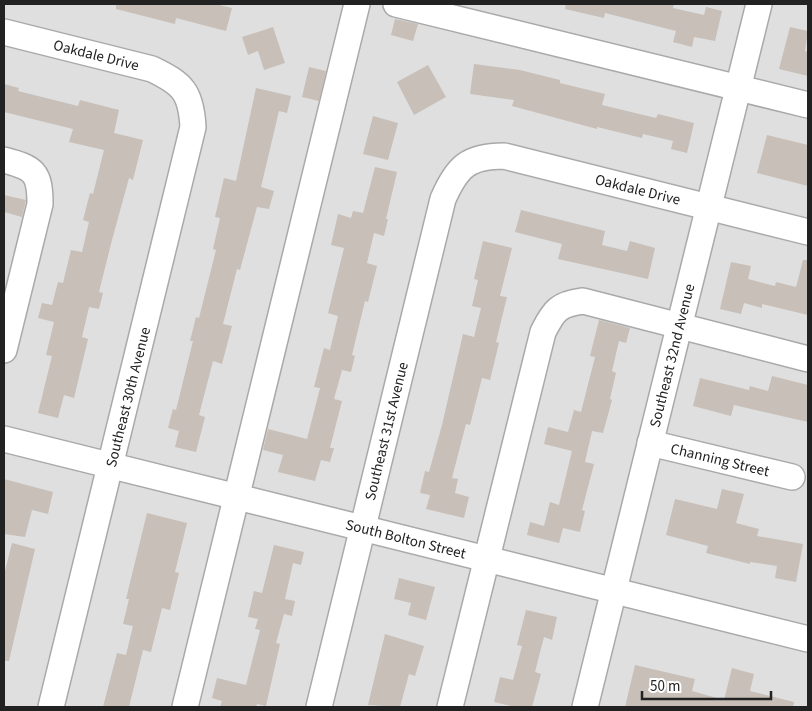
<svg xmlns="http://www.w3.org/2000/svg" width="812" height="711" font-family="'Source Sans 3',sans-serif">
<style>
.residential{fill:#e0dfdf}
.building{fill:#c7bfb8}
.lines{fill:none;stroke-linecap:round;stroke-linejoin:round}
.minor-casing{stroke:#a9a9a9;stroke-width:28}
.minor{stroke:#fff;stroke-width:25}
.labels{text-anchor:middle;stroke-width:4;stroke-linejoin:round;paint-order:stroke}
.street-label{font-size:15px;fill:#222;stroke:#fff}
</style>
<rect width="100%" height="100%" fill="#f2efe9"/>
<rect class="residential" x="4" y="4" width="804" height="703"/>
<g class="building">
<path d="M116,4H215L232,8L226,31L176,18L175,24L116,9Z"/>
<path d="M566,4H674L673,8L704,15L706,7L722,11L715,41L694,37L692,47L673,42L676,31L605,13L604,18L565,9Z"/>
<path d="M395,19L418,24L413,41L391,35Z"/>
<path d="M273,27L285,63L264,70L258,51L248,55L242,37Z"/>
<path d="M790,27L808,31L805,51L808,52V76L779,69Z"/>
<path d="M474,64L520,70L560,80V83L605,94L602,105L656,118L658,114L694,123L687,153L671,149L673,141L643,134L642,138L597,127V129L512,106L514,100L470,94Z"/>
<path d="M428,65L446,97L414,115L397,82Z"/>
<path d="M309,67L326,71L319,101L302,97Z"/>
<path d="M4,84L19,88L18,91L78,106L80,100L119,110L114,133L143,140L133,180L129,178L112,240L99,292L103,293L99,309L89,307L82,337L88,339L74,398L64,395L58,418L38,413L52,356L46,355L54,322L38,318L42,303L52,305L58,282L63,283L71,250L82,252L89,222L83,220L90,193L93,194L104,150L69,142L73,129L4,112Z"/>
<path d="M256,88L291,96L287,113L279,111L261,187L274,191L269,209L257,207L240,270L237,269L223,324L232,326L222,364L213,361L199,415L205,417L196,452L175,447L179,431L168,428L173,409L176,410L193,341H190L196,317L199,318L216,250L213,249L220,218L215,217L224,178L236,181Z"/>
<path d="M373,116L398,123L388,160L363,154Z"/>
<path d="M767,135L808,145V186L757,173Z"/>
<path d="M375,167L397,172L386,219H388L384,236L374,233L367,263L377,266L368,302L365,301L352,355L355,356L351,372L342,370L334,399L342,401L330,448H334L330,462L321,460L315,481L278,472L283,455L263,450L268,429L307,439L320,388L314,387L324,348L330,350L338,316L328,313L344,248L331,245L338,214L351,218L353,211L363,213Z"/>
<path d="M4,195L26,200L22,217L4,212Z"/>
<path d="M521,210L605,231L602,245L627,251L630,241L655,248L648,279L558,259L562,244L515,232Z"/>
<path d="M483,241L512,248L500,296L507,297L496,342L499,343L490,380L482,378L470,425L466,424L452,478L458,479L455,493L469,497L464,518L426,509L430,495L420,493L425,471L429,472L442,425L463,334L474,337L481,308L472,306L478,280L474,279Z"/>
<path d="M803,260H808V315L762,304V308L744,303L741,314L720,309L731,262L751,266L748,279L775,286L776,282L796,287Z"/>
<path d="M599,320L630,328L626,343L619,341L612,371L616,373L610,399L612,400L603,433L592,431L585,462L594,464L582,510L585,511L580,532L563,528L559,543L527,535L530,522L544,526L550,502L559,505L572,451L544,444L548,427L568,432L574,410L581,412L595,357L590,356Z"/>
<path d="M772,376L808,385V422L734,405L731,416L693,406L700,378L749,390L750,386L768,391Z"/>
<path d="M4,479L53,492L48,514L32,510L25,537L4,534Z"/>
<path d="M722,489L744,494L736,523L759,529L757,536L803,544L796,582L775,578L777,566L750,562V564L706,553L708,546L666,535L675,499L717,509Z"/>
<path d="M147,513L187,523L175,572L179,573L170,610L162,608L151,652L143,650L129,707H103L117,653L126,655L133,626L123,624L129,599H126Z"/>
<path d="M12,543L35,549L9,661H4V575Z"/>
<path d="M274,545L304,552L301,565L293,563L285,599L295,601L292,616L284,614L276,643L280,644L266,706L257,704L256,707H220L222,701L212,698L217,678L246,685L260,630L255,629L258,619L248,617L254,591L262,593Z"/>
<path d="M399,578L435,587L426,620L408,615L411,603L394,599Z"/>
<path d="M526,610L557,617L552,640L544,637L535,672L541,674L532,707H515L494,702L500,677L513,680L522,646L517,645Z"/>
<path d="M385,634L424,646L415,676L409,674L400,707L368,705Z"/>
<path d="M635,665L695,679L692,691L724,700L732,668L754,674L750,691L794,702L793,707H625Z"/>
</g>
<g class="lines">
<g class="minor-casing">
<g id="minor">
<path d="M396,4L808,105"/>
<path id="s1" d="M4,32L152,69C183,84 191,92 193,127L51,707"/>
<path d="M4,160C34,168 40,172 40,204L4,350"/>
<path id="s2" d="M4,439L808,639"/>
<path id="s3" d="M650,443L792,477"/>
<path d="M185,707L357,4"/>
<path id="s4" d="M319,707L443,199C457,167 468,156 504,156L808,232"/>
<path d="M450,707L543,332C554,310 559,304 583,301L808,359"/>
<path id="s5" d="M585,707L759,4"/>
</g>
</g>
<use href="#minor" class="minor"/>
</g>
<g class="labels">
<g class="street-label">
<text dy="5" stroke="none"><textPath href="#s1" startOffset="95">Oakdale Drive</textPath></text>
<text dy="5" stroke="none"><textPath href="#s4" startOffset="742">Oakdale Drive</textPath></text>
<text dy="5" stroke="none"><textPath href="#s5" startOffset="362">Southeast 32nd Avenue</textPath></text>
<text transform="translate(128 397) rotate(-76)" y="5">Southeast 30th Avenue</text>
<text dy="5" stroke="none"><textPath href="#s4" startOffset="284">Southeast 31st Avenue</textPath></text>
<text dy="5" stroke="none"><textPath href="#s3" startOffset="72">Channing Street</textPath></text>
<text dy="5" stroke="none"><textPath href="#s2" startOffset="414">South Bolton Street</textPath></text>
</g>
</g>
<rect width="812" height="711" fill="none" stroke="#222222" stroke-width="10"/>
<path d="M642 691v8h129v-8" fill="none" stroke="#222222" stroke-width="2.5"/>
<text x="650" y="691" font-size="15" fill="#222222" stroke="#ffffff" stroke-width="4" paint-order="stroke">50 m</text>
</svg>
